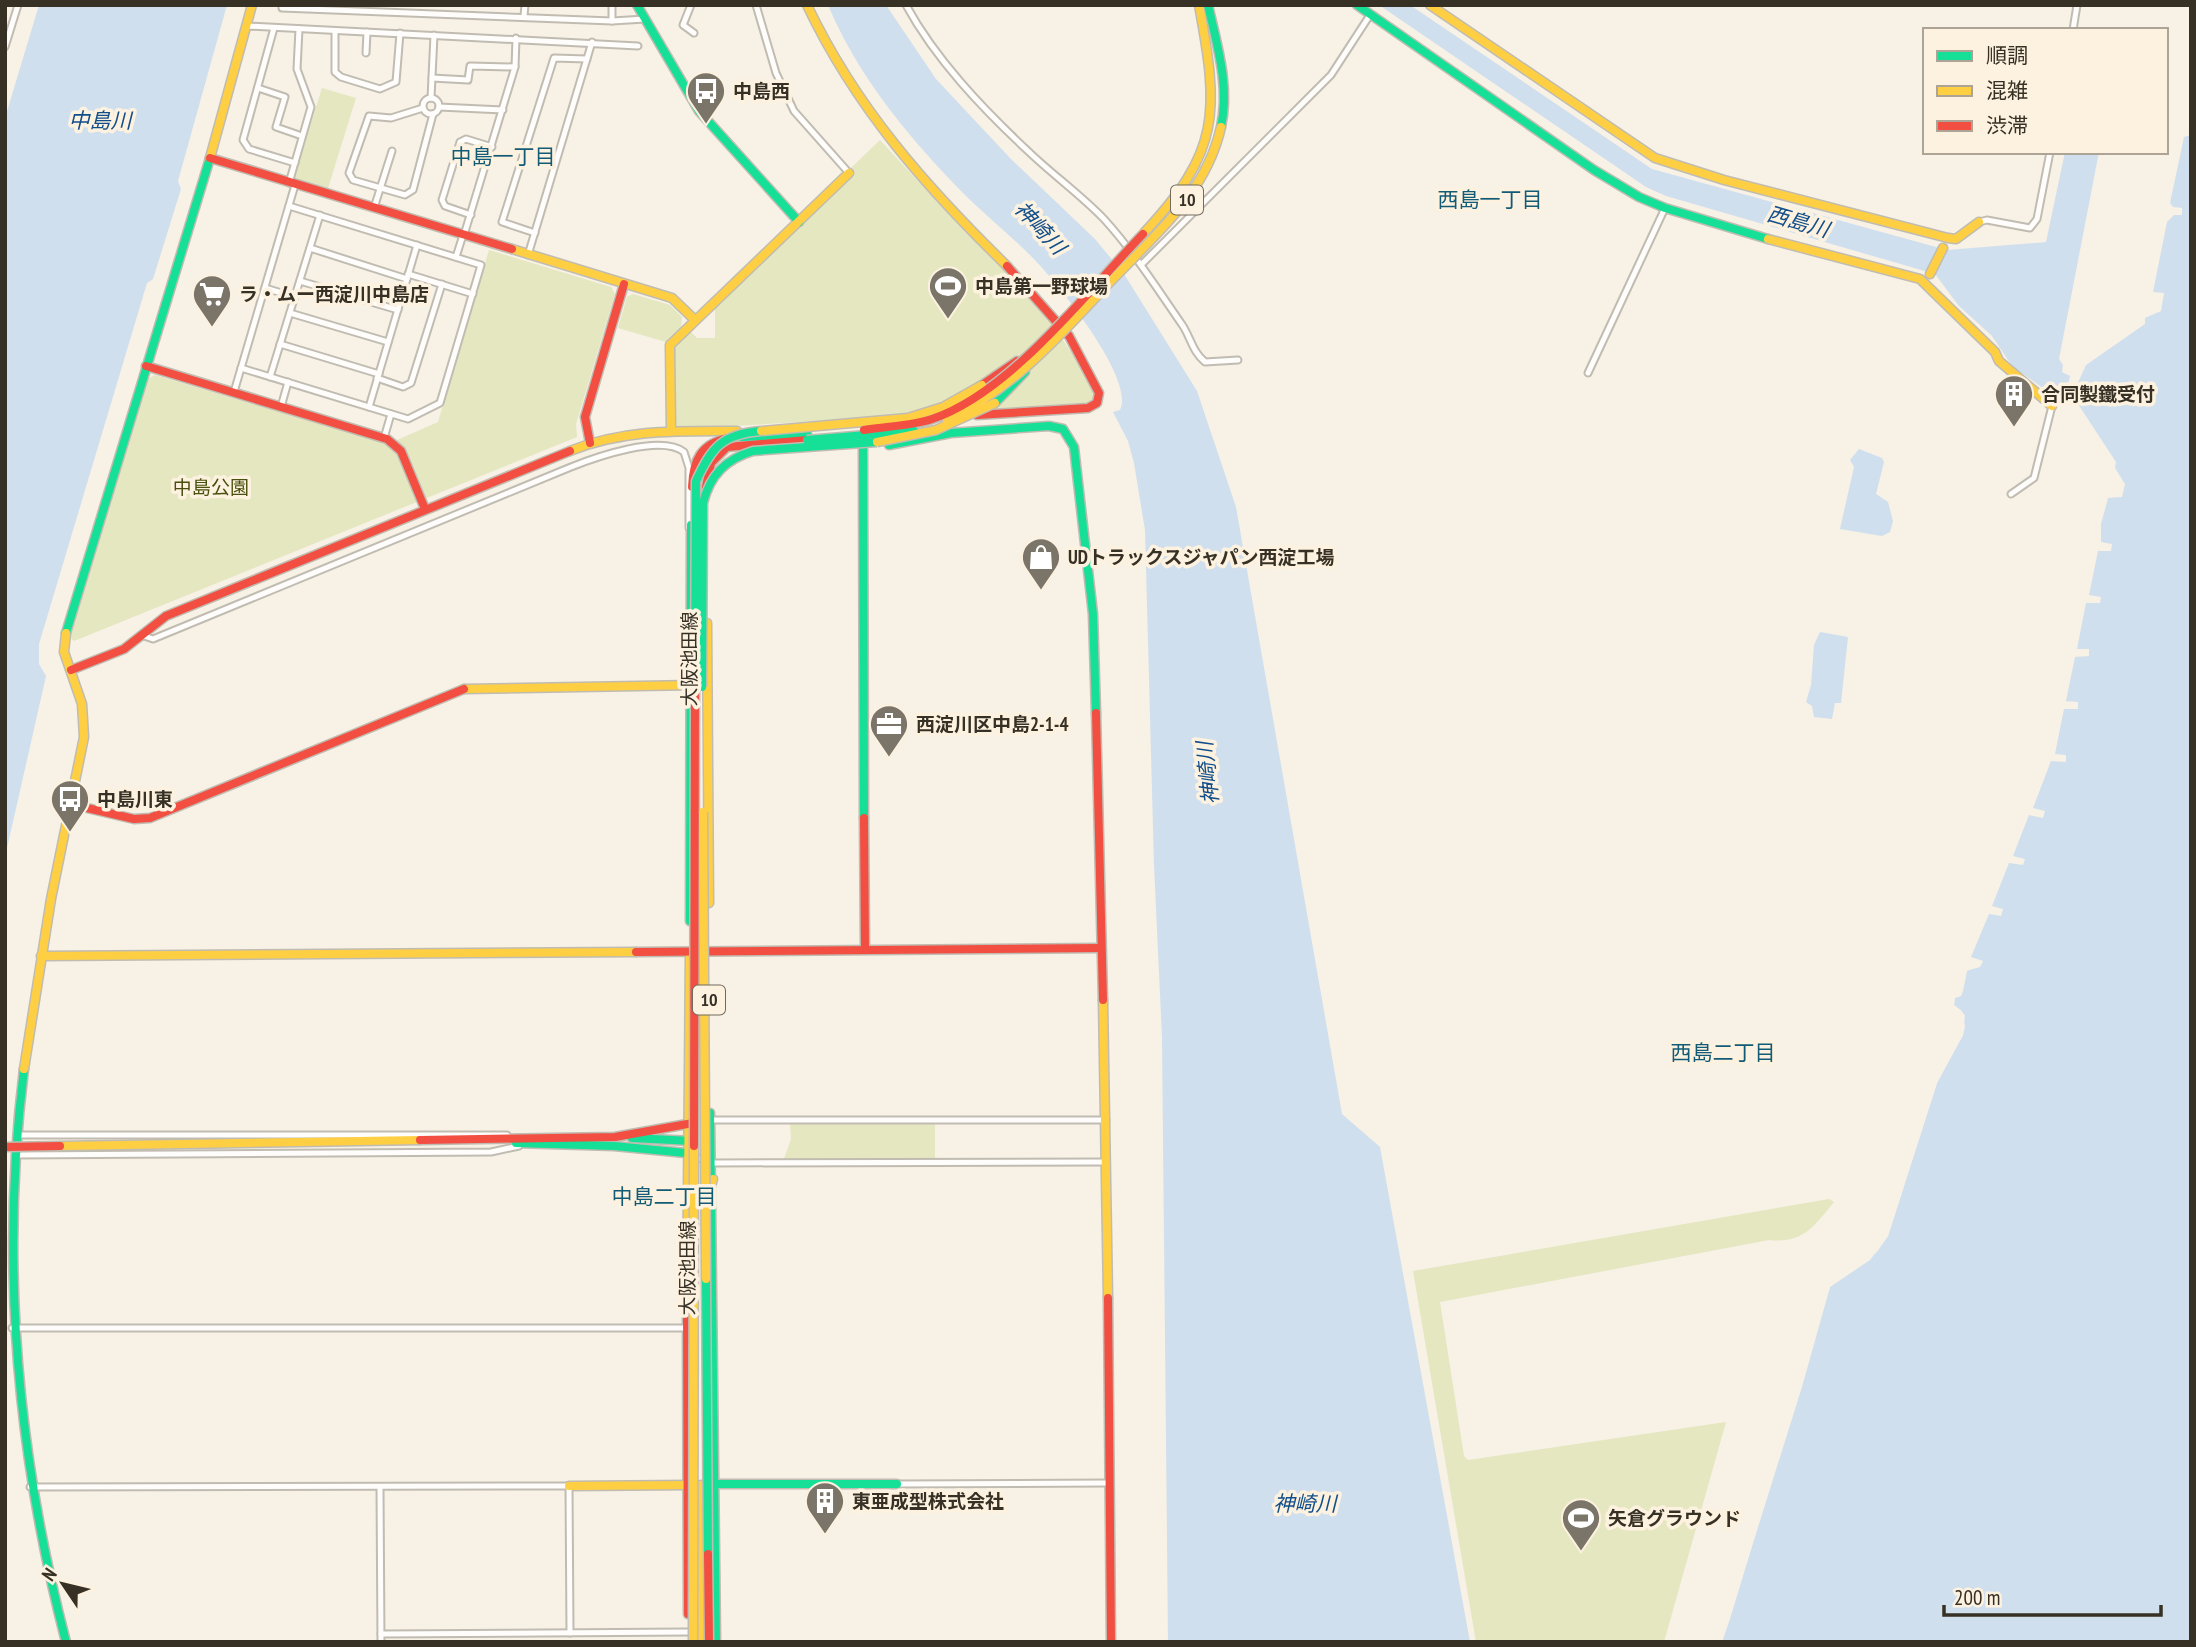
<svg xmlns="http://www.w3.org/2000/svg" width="2196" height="1647" font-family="'PT Sans Narrow','Noto Sans JP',sans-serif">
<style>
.green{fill:#e4e7c0}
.water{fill:#d0dfee}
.pier{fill:#f7f1e6}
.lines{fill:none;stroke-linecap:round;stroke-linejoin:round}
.street-casing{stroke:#c1bcb1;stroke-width:9}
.fast-casing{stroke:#c1bcb1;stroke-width:11}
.slow-casing{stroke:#c1bcb1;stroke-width:11}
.jam-casing{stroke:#c1bcb1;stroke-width:11}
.street{stroke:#fefdfb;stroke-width:5}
.fast{stroke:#16e098;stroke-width:8}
.slow{stroke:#ffcf43;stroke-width:8}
.jam{stroke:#f24e42;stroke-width:8}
.fast-bridge-casing{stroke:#c1bcb1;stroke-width:11;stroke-linecap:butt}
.slow-bridge-casing{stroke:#c1bcb1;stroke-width:11;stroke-linecap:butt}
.jam-bridge-casing{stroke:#c1bcb1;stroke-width:11;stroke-linecap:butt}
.fast-bridge{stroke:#16e098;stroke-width:8}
.slow-bridge{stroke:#ffcf43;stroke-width:8}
.jam-bridge{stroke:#f24e42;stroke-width:8}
.labels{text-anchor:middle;stroke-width:7;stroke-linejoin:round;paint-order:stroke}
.shield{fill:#fdf2e0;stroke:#726a5d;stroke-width:2}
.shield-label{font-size:18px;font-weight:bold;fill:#373025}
.poi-label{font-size:19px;font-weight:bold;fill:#373025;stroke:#fdf2e0;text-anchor:start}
.park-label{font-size:19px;fill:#49500e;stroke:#fdf2e0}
.street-label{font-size:19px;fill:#373025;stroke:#fdf2e0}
.water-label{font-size:21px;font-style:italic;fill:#124e89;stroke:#fdf2e0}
.neighbourhood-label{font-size:21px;fill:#125b76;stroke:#fdf2e0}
</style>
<rect width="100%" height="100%" fill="#f7f1e6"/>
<g class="green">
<path d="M322,88L356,98L328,188L294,178Z"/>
<path d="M880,140L964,231L1004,266L1038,304L1076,359L1095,395L1088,405L699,428L678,427L675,423L673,348L690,331L697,338H715V309L854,173L850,169Z"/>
<path d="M489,250L611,287L615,294L576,424L577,437L74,641L70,638L149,378L155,375L388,444L438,422Z"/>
<path d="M633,294L670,305L682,317L681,327L666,342L618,328L627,297Z"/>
<path d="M790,1123H935V1159H784L791,1139Z"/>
<path d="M1829,1199L1834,1202C1814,1226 1803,1244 1769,1240L1440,1302L1464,1456L1468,1460L1726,1422L1664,1642H1476L1413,1271Z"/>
</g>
<g class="water">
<path d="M39,5H227L178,181L181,189L153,279L147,283L39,644V664L46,676L5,857V118Z"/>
<path d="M828,5H886L936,79L1011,159L1095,239L1124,274L1197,391L1236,507L1342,1114L1380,1147L1470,1642H1168L1162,1037L1154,865L1145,530L1134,463L1128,441L1113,412L1120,410C1136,379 1055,280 1032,257C1012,237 990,219 969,199C946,176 922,150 901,124C872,88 846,48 828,5Z"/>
<path d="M1379,5H1410L1652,169L1947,250L2046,242L2065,152H2099L2059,359L2063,365L2062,372L2070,376L2068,385L2062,383L2057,393L2051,394L2012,366L1992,336L1959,306L1935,274L1666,196L1646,187Z"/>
<path d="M2191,135V1642H1722L1802,1387L1830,1287L1877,1252L1888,1236L1937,1083L1963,1035L1965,1027L1962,1011L1954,1005L1955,997L1961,996L1966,971L1980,967L1983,961L1971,957L1989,914L2001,916L2003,909L1992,906L2009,863L2023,865L2025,859L2013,856L2029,815L2043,818L2045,811L2033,808L2051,761L2066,762V755L2055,754L2064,709H2078V702L2066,701L2075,657L2089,656V649H2077L2086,603H2100L2101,597L2089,595L2098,551H2111L2112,544L2101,542V524L2108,498L2122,497L2125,484L2115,468L2116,462L2078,404L2080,392L2076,387L2086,365L2145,324V318L2161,311L2164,293L2153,292L2167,222L2174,215H2182V208L2173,207L2170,203L2184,137Z"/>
<path d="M1859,449L1882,458L1884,462L1876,494L1888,502L1893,521L1890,532L1882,536L1840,529L1854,467L1850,460Z"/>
<path d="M1820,632L1848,637L1841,703H1835L1832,719L1814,717L1812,706L1806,702L1811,685L1814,645Z"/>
</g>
<path class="pier" d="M1968,967L1963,991L1961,996L1955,998L1954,1005L1965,1015L1963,1035L1937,1083L1888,1236L1870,1260L1830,1287L1730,1619L1722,1642H1719L1724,1626L1719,1637L1710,1640L1708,1626L1723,1581L1730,1579L1736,1587L1728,1615L1765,1494L1766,1486L1759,1496L1754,1494L1751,1489L1766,1439L1775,1435L1779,1443L1774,1459L1772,1471L1826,1286L1867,1257L1884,1234L1934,1082L1960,1034L1962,1018L1951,1003L1953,995L1958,994L1963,970Z"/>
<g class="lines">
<g class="street-casing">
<g id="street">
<path d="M282,5V8L612,21L645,19"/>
<path d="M612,5V21"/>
<path d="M691,5L683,25L694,33"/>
<path d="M756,5L776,73L794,111L849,173"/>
<path d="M906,5C936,60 983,109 1029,152C1053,175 1081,195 1104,219C1134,252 1158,290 1183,326C1191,339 1193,352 1205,362L1238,360"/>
<path d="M524,16L525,5"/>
<path d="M247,26L638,46"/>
<path d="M274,28L243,140L249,149L295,163"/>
<path d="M2073,30L2077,5"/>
<path d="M335,31V72L341,77L380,89L396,82L400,33"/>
<path d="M5,47L18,5"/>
<path d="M366,53L367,32"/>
<path d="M432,78L468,80L470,66L515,67"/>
<path d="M258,88L285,97L276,127L302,136"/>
<path d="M431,98L434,35"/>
<circle cx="431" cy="106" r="8"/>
<path d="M439,107L503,110"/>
<path d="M423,108L391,118L369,116L349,173L353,180L405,195L413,190L433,114"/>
<path d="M289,183L311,107L297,69L299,29"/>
<path d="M374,208L392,151"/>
<path d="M471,215L445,206L442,200L460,142L466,139L492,147"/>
<path d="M1979,222L1987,220L2030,228L2037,219L2050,152"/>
<path d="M535,233L502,222L554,58L587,59"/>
<path d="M464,235L515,67L516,38"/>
<path d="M310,248L407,279"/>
<path d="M528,255L592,42"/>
<path d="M456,257L463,235"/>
<path d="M1141,265L1331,75L1370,15"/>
<path d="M408,274L473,294"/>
<path d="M300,281L398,310"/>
<path d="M265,288L295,297"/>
<path d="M290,313L388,342"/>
<path d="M280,344L379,374"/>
<path d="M241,368L408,419L440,403L481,265L289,206"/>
<path d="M1588,373L1665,208"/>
<path d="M270,377L320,215"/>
<path d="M377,378L403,387L411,383L442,284"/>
<path d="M234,392L295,185"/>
<path d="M281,407L288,382"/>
<path d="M369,407L417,245"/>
<path d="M384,438L391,414"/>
<path d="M2011,494L2034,478L2052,406"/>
<path d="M141,635L153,639L571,467C596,457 661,434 684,452L689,468V528"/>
<path d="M710,1120H1106"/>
<path d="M17,1135H507"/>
<path d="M15,1155L491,1152L519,1146"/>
<path d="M693,1156L713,1163L1105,1162"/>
<path d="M12,1328H688"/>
<path d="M897,1484L1108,1483"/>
<path d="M30,1487L569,1486L570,1633"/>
<path d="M380,1487L381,1642"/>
<path d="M381,1634L688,1632"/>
</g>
</g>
<g class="fast-casing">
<g id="fast">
<path d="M637,5L699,111L799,222"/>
<path d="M1357,5L1594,170L1639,197L1665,208L1768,239"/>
<path d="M995,403L1025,372"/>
<path d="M742,437L807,434"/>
<path d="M889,445L951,433L1049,426L1063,429L1074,447L1093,614L1096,713"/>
<path d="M863,446L864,818"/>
<path d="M66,633L210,158"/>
<path d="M690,921L691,525"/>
<path d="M24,1069C0,1262 17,1454 66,1642"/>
<path d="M710,1113L716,1642"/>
<path d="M632,1138L692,1141"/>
<path d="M516,1143L614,1146L686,1153"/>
<path d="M711,1484H897"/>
</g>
</g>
<g class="slow-casing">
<g id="slow">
<path d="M807,5C856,108 926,187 1007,266"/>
<path d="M1430,5L1655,158L1724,180L1948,238L1956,239L1979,222"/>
<path d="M210,158L252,5"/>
<path d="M1768,239L1920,279L1995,352L1999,361L2052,406"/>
<path d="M512,249L672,298L695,320"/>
<path d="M1930,274L1943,248"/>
<path d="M671,430L670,345L849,173"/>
<path d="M570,451C624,429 679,431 737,431"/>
<path d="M707,623L709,903"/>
<path d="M464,689L696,685"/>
<path d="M41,956L636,952"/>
<path d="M1103,1000L1108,1298"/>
<path d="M24,1069L51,899L84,737L82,704L64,652L66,633"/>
<path d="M60,1146L420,1140"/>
<path d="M707,1200L713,1179"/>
<path d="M687,1310L690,952"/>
<path d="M569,1486L691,1485"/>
<path d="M700,1642L701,1485"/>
</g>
</g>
<g class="jam-casing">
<g id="jam">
<path d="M210,158L512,249"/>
<path d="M146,366L387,439L401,451L425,509"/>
<path d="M982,385L1017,361"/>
<path d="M977,415L1088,408L1097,403L1099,393L1069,336L1007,266"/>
<path d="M590,443L585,417L624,284"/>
<path d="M692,487C693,460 701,444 728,438"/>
<path d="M706,487L711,463L727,447L807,440"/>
<path d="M71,670L124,649L166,616L570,451"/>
<path d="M1096,713L1103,1000"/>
<path d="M70,804L134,819L150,818L464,689"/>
<path d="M864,818L865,949"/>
<path d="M636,952L1100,948"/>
<path d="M420,1140L615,1137L693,1123"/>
<path d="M1108,1298L1111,1642"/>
<path d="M687,1310L688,1614"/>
</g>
</g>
<use href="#street" class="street"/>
<use href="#fast" class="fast"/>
<use href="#slow" class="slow"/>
<use href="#jam" class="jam"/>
<g class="fast-bridge-casing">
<g id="fast-bridge">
<path d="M1208,5C1217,45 1230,86 1221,127"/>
<path d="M807,440L914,431"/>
<path d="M695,680L696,481C712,447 722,434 761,431"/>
<path d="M702,687L703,503C710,475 726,459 753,451L877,442"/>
<path d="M706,1279L708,1554"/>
</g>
</g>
<g class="slow-bridge-casing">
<g id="slow-bridge">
<path d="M1143,234C1221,151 1219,112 1199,5"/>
<path d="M947,420C1015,388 1061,334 1112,280C1157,233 1206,193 1221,127"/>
<path d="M761,431L908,418L943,407L982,385"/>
<path d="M877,442L936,430L995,403"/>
<path d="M703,812L706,1279"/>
<path d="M693,1642L694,1146"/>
</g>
</g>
<g class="jam-bridge-casing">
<g id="jam-bridge">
<path d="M864,430C886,426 912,426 932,419C1010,393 1086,293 1143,234"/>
<path d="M694,1146L695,680"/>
<path d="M5,1147L60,1146"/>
<path d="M708,1554L709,1642"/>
</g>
</g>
<use href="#fast-bridge" class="fast-bridge"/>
<use href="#slow-bridge" class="slow-bridge"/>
<use href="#jam-bridge" class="jam-bridge"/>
</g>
<defs>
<g id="bus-pin" transform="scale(2.0125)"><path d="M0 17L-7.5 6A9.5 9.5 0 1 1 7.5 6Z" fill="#7a7469" stroke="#fdf2e0"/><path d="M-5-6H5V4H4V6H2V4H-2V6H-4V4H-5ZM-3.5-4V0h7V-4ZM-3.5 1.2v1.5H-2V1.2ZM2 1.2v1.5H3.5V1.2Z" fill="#fff"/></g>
<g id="stadium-pin" transform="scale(2.0125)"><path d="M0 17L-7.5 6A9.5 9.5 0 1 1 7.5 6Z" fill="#7a7469" stroke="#fdf2e0"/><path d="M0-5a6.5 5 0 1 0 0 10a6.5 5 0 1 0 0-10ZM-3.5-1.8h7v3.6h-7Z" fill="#fff"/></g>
<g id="supermarket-pin" transform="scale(2.0125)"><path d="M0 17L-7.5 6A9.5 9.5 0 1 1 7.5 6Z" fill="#7a7469" stroke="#fdf2e0"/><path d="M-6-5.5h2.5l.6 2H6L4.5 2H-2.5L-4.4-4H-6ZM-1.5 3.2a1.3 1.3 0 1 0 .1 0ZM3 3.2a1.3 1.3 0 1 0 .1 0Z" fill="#fff"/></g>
<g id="building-pin" transform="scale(2.0125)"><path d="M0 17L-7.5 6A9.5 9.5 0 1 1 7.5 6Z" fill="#7a7469" stroke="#fdf2e0"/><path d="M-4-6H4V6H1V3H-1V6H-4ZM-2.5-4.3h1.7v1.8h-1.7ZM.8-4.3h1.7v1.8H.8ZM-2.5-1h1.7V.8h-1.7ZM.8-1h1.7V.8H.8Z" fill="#fff"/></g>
<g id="shop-pin" transform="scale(2.0125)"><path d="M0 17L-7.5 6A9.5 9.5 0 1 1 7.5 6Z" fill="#7a7469" stroke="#fdf2e0"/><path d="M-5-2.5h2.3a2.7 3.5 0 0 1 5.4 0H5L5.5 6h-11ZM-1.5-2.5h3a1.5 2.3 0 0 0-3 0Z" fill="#fff"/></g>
<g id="office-pin" transform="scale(2.0125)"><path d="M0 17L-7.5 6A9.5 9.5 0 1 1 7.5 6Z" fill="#7a7469" stroke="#fdf2e0"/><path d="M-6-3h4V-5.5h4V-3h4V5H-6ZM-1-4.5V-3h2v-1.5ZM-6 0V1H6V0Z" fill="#fff"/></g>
</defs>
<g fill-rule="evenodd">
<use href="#bus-pin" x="706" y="91"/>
<use href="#stadium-pin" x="948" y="286"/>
<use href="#supermarket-pin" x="212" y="294"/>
<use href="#building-pin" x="2014" y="394"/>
<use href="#shop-pin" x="1041" y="557"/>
<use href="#office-pin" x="889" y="724"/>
<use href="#bus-pin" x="70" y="799"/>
<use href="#building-pin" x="825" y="1501"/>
<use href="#stadium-pin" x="1581" y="1518"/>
</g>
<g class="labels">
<g class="shield">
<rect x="1171" y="185.5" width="32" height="29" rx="5"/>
<rect x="693" y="985.5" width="32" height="29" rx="5"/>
</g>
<g class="shield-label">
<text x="1187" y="206">10</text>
<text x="709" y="1006">10</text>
</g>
<g class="poi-label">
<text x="733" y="98">中島西</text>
<text x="975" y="293">中島第一野球場</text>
<text x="239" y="301">ラ・ムー西淀川中島店</text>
<text x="2041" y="401">合同製鐵受付</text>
<text x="1068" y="564">UDトラックスジャパン西淀工場</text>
<text x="916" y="731">西淀川区中島2-1-4</text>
<text x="97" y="806">中島川東</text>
<text x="852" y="1508">東亜成型株式会社</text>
<text x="1608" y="1525">矢倉グラウンド</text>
</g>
<g class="park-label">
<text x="211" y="494">中島公園</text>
</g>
<g class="street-label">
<text transform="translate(689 659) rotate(-90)" y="7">大阪池田線</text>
<text transform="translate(687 1268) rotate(-90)" y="7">大阪池田線</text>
</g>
<g class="water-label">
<text x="100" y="128">中島川</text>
<text transform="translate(1798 222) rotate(16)" y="7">西島川</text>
<text transform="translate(1040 228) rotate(47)" y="7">神崎川</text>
<text transform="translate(1208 773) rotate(-96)" y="7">神崎川</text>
<text x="1305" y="1511">神崎川</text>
</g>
<g class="neighbourhood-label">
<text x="503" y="164">中島一丁目</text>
<text x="1490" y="207">西島一丁目</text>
<text x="1723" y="1060">西島二丁目</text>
<text x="664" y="1204">中島二丁目</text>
</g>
</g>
<rect width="2196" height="1647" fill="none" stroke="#373025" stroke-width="14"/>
<rect x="1923" y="28" width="245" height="126" fill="#fdf2e0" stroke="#aea495" stroke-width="2"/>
<rect x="1937" y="51" width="35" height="10" fill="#16e098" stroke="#aea495" stroke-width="2"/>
<text x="1986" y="63" font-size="21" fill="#373025">順調</text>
<rect x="1937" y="86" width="35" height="10" fill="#ffcf43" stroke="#aea495" stroke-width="2"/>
<text x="1986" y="98" font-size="21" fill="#373025">混雑</text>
<rect x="1937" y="121" width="35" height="10" fill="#f24e42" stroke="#aea495" stroke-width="2"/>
<text x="1986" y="133" font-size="21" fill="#373025">渋滞</text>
<g transform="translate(63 1584) rotate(305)" stroke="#fdf2e0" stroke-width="5" paint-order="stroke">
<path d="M0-5L12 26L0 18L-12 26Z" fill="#373025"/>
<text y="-10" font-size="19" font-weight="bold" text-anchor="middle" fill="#373025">N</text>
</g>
<path d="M1944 1605v10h217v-10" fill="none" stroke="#373025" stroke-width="3.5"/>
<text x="1954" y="1605" font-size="21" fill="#373025" stroke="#fdf2e0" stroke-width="5" paint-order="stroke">200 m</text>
</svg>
